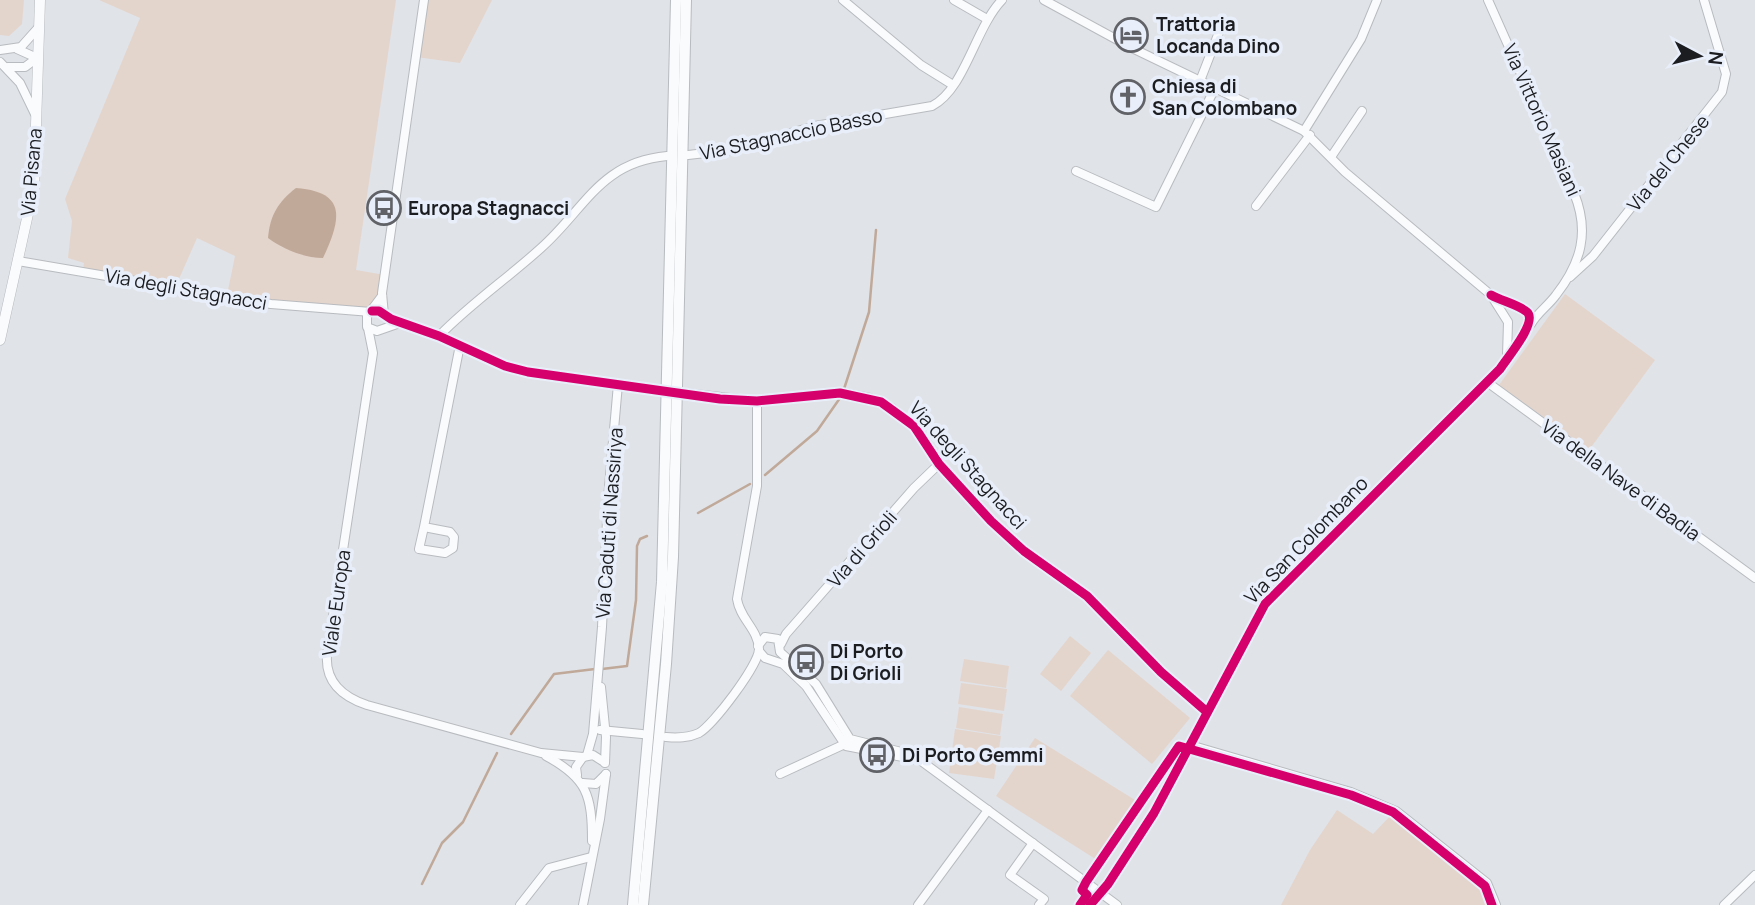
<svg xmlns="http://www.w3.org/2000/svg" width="1755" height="905" font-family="Manrope,sans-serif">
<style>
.green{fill:#e4d5cc}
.water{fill:#c0a999}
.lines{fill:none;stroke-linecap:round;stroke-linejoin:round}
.stream{stroke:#c0a999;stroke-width:2.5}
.minor-casing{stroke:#b8bbbf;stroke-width:10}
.major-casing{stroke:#b8bbbf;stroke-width:11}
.highway-casing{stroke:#b8bbbf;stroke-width:12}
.minor{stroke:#fafbfc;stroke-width:8}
.major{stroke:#fafbfc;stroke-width:10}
.highway{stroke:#fafbfc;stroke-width:10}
.cycleway-casing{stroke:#e9effa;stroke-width:13}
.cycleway{stroke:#d6006c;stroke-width:9}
.labels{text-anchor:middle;stroke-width:7;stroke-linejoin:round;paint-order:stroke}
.poi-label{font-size:19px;font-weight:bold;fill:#1b1d21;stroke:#e9effa;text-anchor:start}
.street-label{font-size:19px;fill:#1b1d21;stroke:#e9effa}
</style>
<rect width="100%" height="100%" fill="#e0e3e8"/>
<g class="green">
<path d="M0,0H24L22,24L9,36L0,35Z"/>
<path d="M99,0H396L356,270L385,275L382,296L372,311L227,295L235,256L197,238L175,288L83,270L84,263L68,258L72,221L65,199L140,18Z"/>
<path d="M424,0H492L460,63L416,57Z"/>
<path d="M1565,294L1655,360L1589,450L1499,385Z"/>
<path d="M1070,636L1091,653L1061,691L1040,674Z"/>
<path d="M1108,650L1190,718L1152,764L1070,696Z"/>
<path d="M964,659L1009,666L1006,688L960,681Z"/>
<path d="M961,683L1007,689L1004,711L958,704Z"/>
<path d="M959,707L1003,714L1000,735L956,728Z"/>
<path d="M955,729L1001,736L994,779L949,773Z"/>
<path d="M1035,738L1135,800L1097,860L996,796Z"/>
<path d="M1337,810L1373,834L1393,813L1485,887L1491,905H1281L1310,850Z"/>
</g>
<path class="water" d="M296,188C349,192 340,221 323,258C304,258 283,249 268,238C270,215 278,202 296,188Z"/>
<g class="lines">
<g class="stream">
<path d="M844,389L869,312L876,230"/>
<path d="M765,475L817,431L840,398"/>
<path d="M698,513L750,484"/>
<path d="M602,669L627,666L636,600L637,546L640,539L647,536"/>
<path d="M511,734L554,674L595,669"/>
<path d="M422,884L442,843L463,822L497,753"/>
</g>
<g class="minor-casing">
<g id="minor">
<path d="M843,0L921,65L953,85"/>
<path d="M954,0L987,19"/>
<path d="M1044,0L1134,49L1304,131L1345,172L1491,295L1508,322L1507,356"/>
<path d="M1488,0L1574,193C1590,232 1581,263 1556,295C1548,306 1538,312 1531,324"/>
<path d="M0,50L21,47L38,28"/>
<path d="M0,62L20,83L35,114"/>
<path d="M8,67H25L37,58L17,49"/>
<path d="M1200,81L1221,27"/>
<path d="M1304,131L1361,39L1377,0"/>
<path d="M688,155L732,150L815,126L932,106C965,89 975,28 1002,0"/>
<path d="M1331,157L1362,111"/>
<path d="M1076,171L1156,207L1215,88"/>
<path d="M1256,206L1310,135"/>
<path d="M18,261L271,304L371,312"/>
<path d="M1570,277L1593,256L1722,92L1726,74L1704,0"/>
<path d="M382,296L367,316V327L377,331L400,323"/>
<path d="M382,312L391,319L439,336L516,370L660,390"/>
<path d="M384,315L382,293L424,0"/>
<path d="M368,328L373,353L327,655C325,682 343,697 367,705L541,753L583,757"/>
<path d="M439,336C470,304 508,278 541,248C585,209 600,162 667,156"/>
<path d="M1487,382L1755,578"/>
<path d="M685,393L757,401L844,393L870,398L892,408L914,426L939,464L991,521L1024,551L1087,596L1161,672L1207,712"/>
<path d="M424,527L450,532L454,537L453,548L445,553L419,549L424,527L460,345"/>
<path d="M781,644L786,634L914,488L939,464"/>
<path d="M758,646L765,637L778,639L780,652L816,684L850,739L913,755L1117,905"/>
<path d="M759,651L765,658L783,664L806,686L846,746L918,760"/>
<path d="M601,687L606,737L605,763"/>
<path d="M600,730L642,734"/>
<path d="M666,737C678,738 688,738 699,733C713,725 759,665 759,649C758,629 740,619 737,599L757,486V401"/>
<path d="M1190,745L1351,792L1396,811L1487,883L1496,905"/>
<path d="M587,755L593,734L602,627L608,498L618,384"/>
<path d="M546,756C587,778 592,795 592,841"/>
<path d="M780,774L847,743"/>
<path d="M577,775L576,767L583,757L593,755L604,762"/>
<path d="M583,783L596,784L606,774"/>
<path d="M1033,843L1010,875L1044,899L1039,905"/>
<path d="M520,905L549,868L591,857"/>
<path d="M583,905L600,819L606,774"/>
<path d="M918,905L988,810"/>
<path d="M1090,905L1108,884L1154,813L1265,604L1500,369C1507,358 1538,322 1527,312C1519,305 1502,301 1491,295"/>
<path d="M1724,905L1755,875"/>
</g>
</g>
<g class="major-casing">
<path id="major" d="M0,340L34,187L40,0"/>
</g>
<g class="highway-casing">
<g id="highway">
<path d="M633,905L662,582L676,0"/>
<path d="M643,905L666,664L673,557L686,0"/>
</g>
</g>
<use href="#minor" class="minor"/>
<use href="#major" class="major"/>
<use href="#highway" class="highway"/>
<g class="cycleway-casing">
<g id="cycleway">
<path d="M372,311H379L391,319L439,336L505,366L528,372L720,399L757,401L840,393L881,402L914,426L939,464L991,521L1024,551L1087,596L1161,672L1207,712"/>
<path d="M1080,905L1087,895L1082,890L1086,882L1179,746L1351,795L1393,812L1485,886L1492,905"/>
<path d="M1090,905L1108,884L1154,813L1265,604L1500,369C1507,358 1538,322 1527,312C1519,305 1502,301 1491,295"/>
</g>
</g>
<use href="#cycleway" class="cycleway"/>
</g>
<defs>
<g id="hotel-ring" transform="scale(1.75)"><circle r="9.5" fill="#e9effa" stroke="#606267" stroke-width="1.5"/><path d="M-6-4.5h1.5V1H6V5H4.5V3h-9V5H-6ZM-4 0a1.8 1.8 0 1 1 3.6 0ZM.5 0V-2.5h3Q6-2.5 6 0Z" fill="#606267"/></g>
<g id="church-ring" transform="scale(1.75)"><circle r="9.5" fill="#e9effa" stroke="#606267" stroke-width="1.5"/><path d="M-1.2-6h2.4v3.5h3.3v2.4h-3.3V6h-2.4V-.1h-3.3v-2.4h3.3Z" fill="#606267"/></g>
<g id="bus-ring" transform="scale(1.75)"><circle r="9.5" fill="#e9effa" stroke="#606267" stroke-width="1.5"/><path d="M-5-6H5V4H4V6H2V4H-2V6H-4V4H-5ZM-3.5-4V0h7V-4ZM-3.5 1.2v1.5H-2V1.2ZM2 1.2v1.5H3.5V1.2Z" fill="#606267"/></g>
</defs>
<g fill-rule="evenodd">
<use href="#hotel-ring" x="1131" y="35"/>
<use href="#church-ring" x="1128" y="97"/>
<use href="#bus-ring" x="384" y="208"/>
<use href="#bus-ring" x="806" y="662"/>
<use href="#bus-ring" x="877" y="755"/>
</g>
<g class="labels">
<g class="poi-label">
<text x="1156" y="31">Trattoria<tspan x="1156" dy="22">Locanda Dino</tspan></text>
<text x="1152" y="93">Chiesa di<tspan x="1152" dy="22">San Colombano</tspan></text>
<text x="408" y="215">Europa Stagnacci</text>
<text x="830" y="658">Di Porto<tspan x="830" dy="22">Di Grioli</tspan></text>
<text x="902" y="762">Di Porto Gemmi</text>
</g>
<g class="street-label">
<text transform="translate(1542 120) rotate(66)" y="7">Via Vittorio Masiani</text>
<text transform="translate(791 134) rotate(-12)" y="7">Via Stagnaccio Basso</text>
<text transform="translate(1668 163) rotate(-51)" y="7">Via del Chese</text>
<text transform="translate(31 172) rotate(-85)" y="7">Via Pisana</text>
<text transform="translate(186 289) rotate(10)" y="7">Via degli Stagnacci</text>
<text transform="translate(968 465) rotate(48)" y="7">Via degli Stagnacci</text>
<text transform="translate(1621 480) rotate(36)" y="7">Via della Nave di Badia</text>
<text transform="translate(609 523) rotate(-86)" y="7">Via Caduti di Nassiriya</text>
<text transform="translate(1306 540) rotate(-46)" y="7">Via San Colombano</text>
<text transform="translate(862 549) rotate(-49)" y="7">Via di Grioli</text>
<text transform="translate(336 603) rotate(-82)" y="7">Viale Europa</text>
</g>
</g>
<g transform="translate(1699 56) rotate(97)" stroke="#e9effa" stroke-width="5" paint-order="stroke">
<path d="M0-5L12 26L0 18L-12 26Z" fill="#1b1d21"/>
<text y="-10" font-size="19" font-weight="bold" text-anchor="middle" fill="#1b1d21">N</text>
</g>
</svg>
